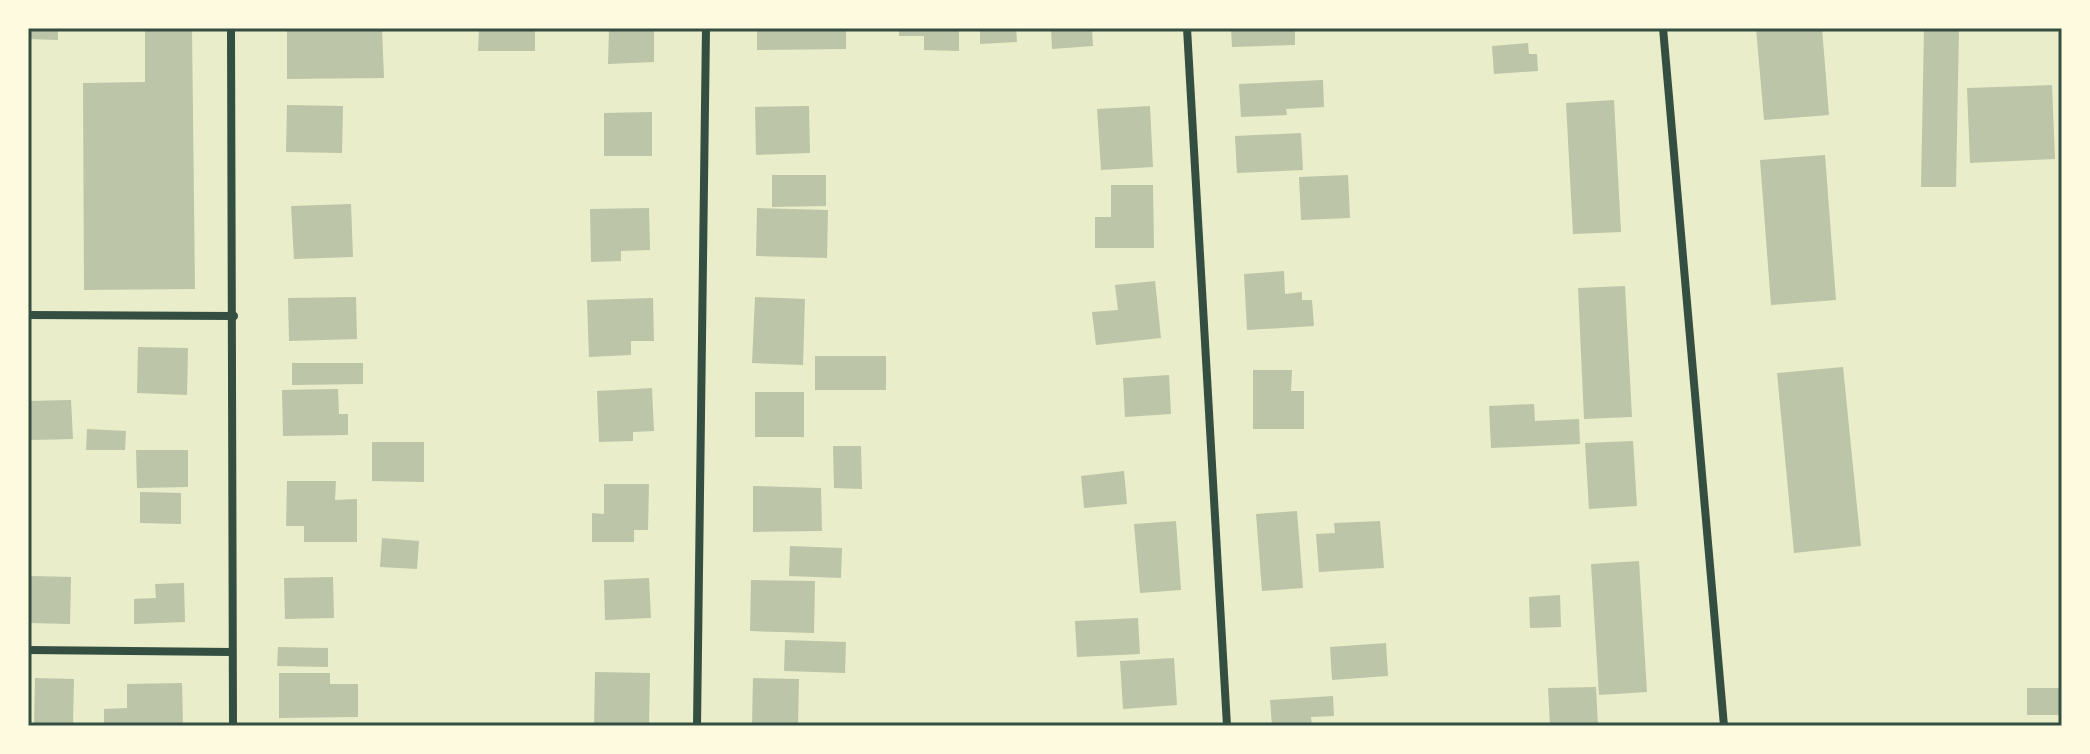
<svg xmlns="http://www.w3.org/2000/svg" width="2090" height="754" font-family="'DejaVu Sans',sans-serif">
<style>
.building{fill:#bcc5a7}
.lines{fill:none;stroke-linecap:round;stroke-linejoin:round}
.minor{stroke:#344e41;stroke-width:8}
.neatline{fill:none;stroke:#344e41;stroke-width:3}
</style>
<rect width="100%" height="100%" fill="#e9edc9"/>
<g class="building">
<path d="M28,28H58V40L28,39Z"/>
<path d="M145,28H192L195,289L84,290L83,83L145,82Z"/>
<path d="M287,28H382L384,78L287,79Z"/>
<path d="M479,28H535V51H478Z"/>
<path d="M609,28H654V62L608,64Z"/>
<path d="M757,28H846V49L757,50Z"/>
<path d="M899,28H959V51L924,50V36H899Z"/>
<path d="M980,28H1016L1017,42L980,44Z"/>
<path d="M1051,28H1092L1093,46L1052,49Z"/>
<path d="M1231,28H1295V45L1232,47Z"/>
<path d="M1756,28H1822L1829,115L1764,120Z"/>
<path d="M1924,28H1959L1956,187H1921Z"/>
<path d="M1528,43L1529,54H1537L1538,71L1494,74L1492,46Z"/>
<path d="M1323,80L1324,107L1286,109L1287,115L1241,117L1239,84Z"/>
<path d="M2052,85L2055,159L1970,163L1967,88Z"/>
<path d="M1614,100L1621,232L1573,234L1566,103Z"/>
<path d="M287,105L343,106L342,153L286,152Z"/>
<path d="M809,106L810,153L756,155L755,107Z"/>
<path d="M1150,106L1153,167L1101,170L1097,109Z"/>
<path d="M652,112V156H604V113Z"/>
<path d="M1301,133L1303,170L1237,173L1235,136Z"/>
<path d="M1825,155L1836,300L1771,305L1760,160Z"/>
<path d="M772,175H826V206L772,207Z"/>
<path d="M1348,175L1350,218L1301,220L1299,177Z"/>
<path d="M1111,185H1153L1154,248H1095V217H1111Z"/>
<path d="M351,204L353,257L294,259L291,206Z"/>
<path d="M649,208L650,250L621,251V261L591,262L590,209Z"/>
<path d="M757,208L828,210L827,258L756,256Z"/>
<path d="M1284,271L1285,294L1302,292V300H1312L1314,326L1247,330L1244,274Z"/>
<path d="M1155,281L1161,338L1096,345L1092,312L1118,310L1115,285Z"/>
<path d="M1625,286L1632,417L1584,419L1578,288Z"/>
<path d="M356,297L357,339L289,341L288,298Z"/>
<path d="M755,297L805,299L803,365L752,363Z"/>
<path d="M653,298L654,341H631V355L589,357L587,300Z"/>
<path d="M138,347L188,348L187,395L137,393Z"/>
<rect x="815" y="356" width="71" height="34"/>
<path d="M292,363H363V384L292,385Z"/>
<path d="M1843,367L1861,546L1794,553L1777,373Z"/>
<path d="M1253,370H1292L1291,391H1304V429H1253Z"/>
<path d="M1169,375L1171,414L1125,417L1123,378Z"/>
<path d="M652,388L654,431L633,432V441L599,442L597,391Z"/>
<path d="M338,389L339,414H348V435L283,436L282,390Z"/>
<rect x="755" y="392" width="49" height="45"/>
<path d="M71,400L73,439L31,440L29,401Z"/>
<path d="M1534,404L1535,421L1579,419L1580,444L1491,448L1489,406Z"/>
<path d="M87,429L126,431L125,450H86Z"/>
<path d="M1633,441L1637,506L1589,509L1585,443Z"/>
<path d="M372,442H424V482L372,481Z"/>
<path d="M833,446H861L862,489L834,488Z"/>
<path d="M136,450H188V487L137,488Z"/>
<path d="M1124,471L1127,504L1084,508L1081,476Z"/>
<path d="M287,481H336L335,500L357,499V542H304V526H286Z"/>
<path d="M604,484H649L648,530H634V542H592V513L604,514Z"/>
<path d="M753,486L821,488L822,531L753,532Z"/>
<path d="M140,492L181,493V524L140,523Z"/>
<path d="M1297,511L1303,588L1262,591L1256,514Z"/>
<path d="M1176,521L1181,590L1140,593L1134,524Z"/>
<path d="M1380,521L1384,568L1319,572L1316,534L1335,533L1334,523Z"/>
<path d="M382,538L419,541L417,569L380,567Z"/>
<path d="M790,546L842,548L841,578L789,576Z"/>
<path d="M1639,561L1647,692L1599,695L1591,564Z"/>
<path d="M31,576L71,577L70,624L30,623Z"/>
<path d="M333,577L334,618L285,619L284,578Z"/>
<path d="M649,578L651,618L605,620L604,580Z"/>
<path d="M751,580L815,581L814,633L750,631Z"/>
<path d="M184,583L185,622L134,624V599L156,598L155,584Z"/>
<path d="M1560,595L1561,627L1530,628L1529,597Z"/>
<path d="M1138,618L1140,654L1077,657L1075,621Z"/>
<path d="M785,640L846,642L845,673L784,671Z"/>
<path d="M1386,643L1388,676L1332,680L1330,647Z"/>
<path d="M278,647L328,648V667L277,666Z"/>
<path d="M1174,658L1177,705L1123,709L1120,661Z"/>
<path d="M595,672L650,673L649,726H594Z"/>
<path d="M279,673H330V684H358V717L279,718Z"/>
<path d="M35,678L74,679L73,726H34Z"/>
<path d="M753,678L799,679L798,724H752Z"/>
<path d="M182,683L183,726H104V709L127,708V684Z"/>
<path d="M1596,687L1598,725L1550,726L1548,688Z"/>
<rect x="2027" y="688" width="35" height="27"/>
<path d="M1333,696L1334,716L1311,717L1312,726H1272L1270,700Z"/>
</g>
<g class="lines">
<g class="minor">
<path d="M231,28L233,726"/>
<path d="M1187,28L1227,726"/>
<path d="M1663,28L1724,726"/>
<path d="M28,315L234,316"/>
<path d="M28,650L232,652"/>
<path d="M697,726L706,28"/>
</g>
</g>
<rect width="2090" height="754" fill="none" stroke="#fefae0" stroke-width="60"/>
<rect x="30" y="30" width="2030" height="694" class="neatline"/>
</svg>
